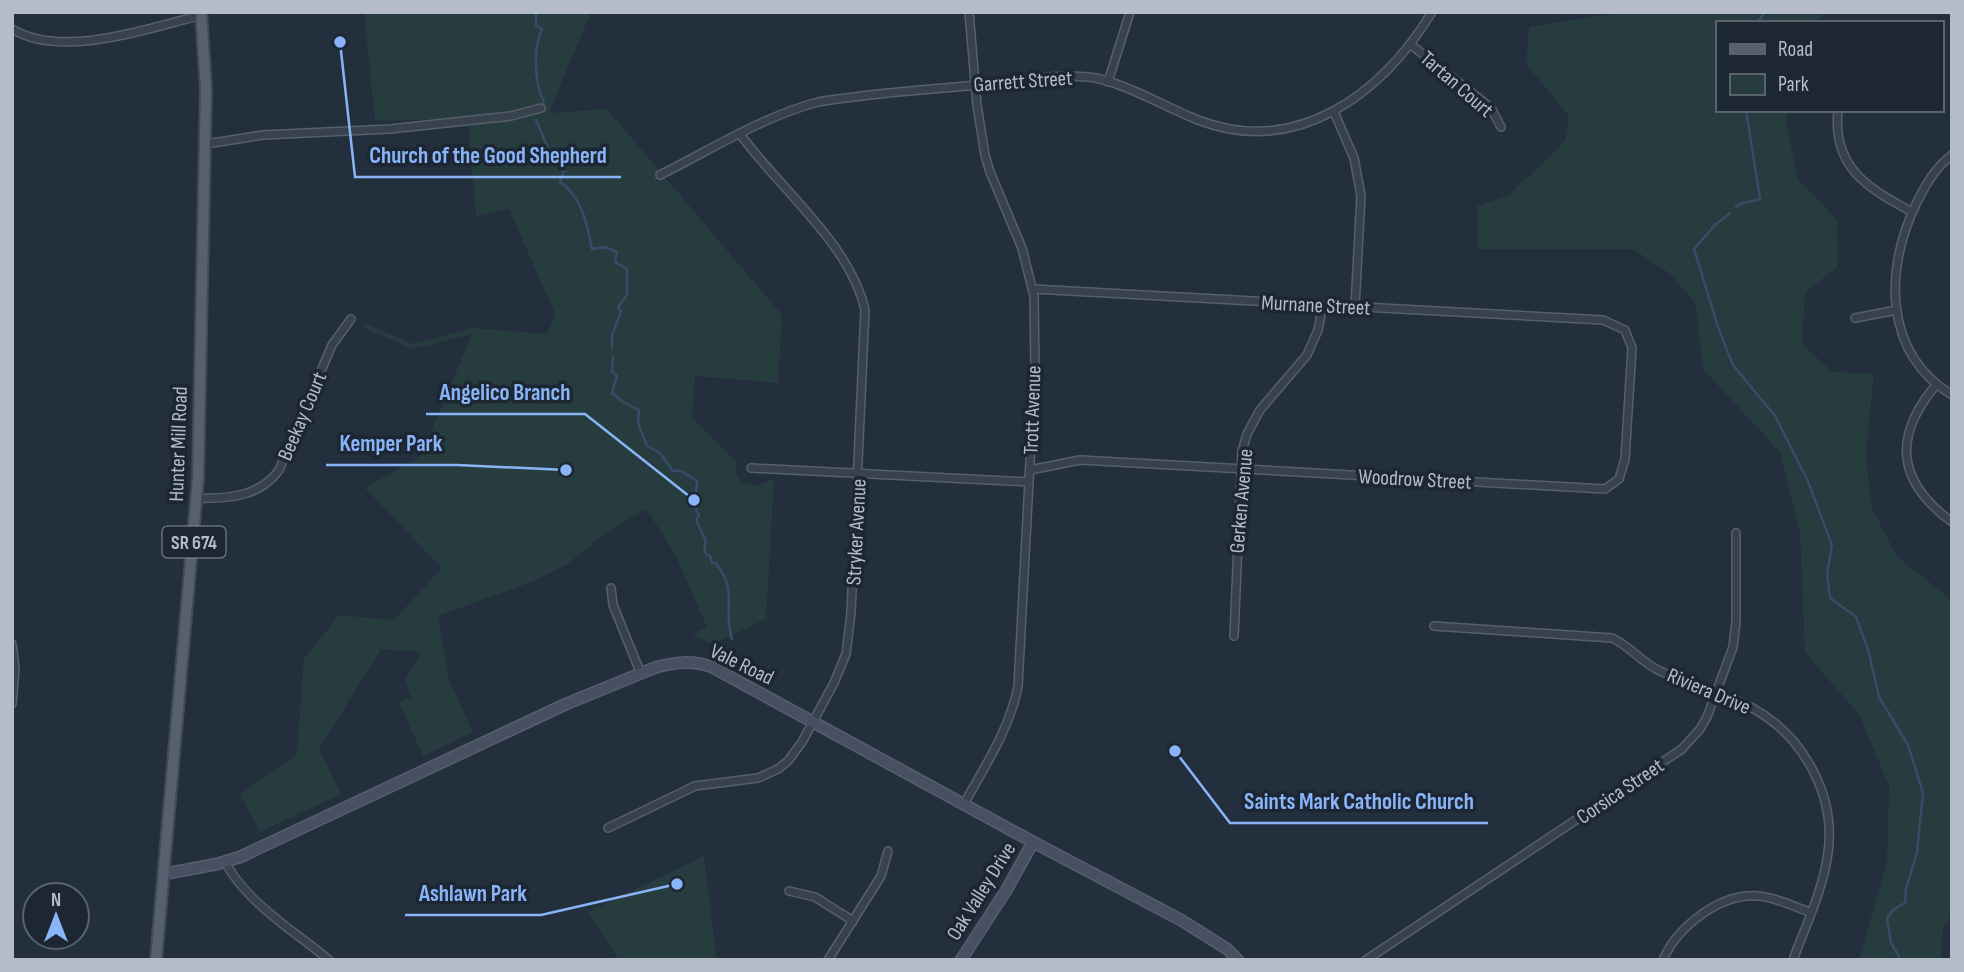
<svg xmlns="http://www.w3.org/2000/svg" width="1964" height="972" font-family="'Sofia Sans Condensed',sans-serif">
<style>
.green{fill:#263c3f}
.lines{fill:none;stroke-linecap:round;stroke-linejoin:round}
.stream{stroke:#394c67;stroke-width:2.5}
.street-casing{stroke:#565f6c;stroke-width:10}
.secondary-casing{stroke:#565f6c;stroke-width:13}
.primary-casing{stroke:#414a57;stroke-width:14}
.street{stroke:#38414e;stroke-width:7}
.secondary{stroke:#465061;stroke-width:10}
.primary{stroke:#56606e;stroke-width:10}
.labels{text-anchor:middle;stroke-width:7;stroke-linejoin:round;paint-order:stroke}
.shield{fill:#1d2633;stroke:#878f9c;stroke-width:2}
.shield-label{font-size:19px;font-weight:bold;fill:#b4bcc9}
.street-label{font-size:21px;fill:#b4bcc9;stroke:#1d2633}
.leader{fill:none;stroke:#8ab4f8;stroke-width:2.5}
.callout-dot{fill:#8ab4f8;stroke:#1d2633;stroke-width:2.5}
.callout-label{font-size:23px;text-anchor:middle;font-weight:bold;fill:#8ab4f8;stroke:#1d2633;stroke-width:7;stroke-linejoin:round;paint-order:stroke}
</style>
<rect width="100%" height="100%" fill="#242f3e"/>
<g class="green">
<path d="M364,12H591L549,113L607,109L782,315L778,383L695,376L692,418L736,461V473L743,483L755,486L774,479L766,619L713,644L692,635L707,627L673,550L646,509L606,533L569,563L534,581L438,616L449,679L473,732L423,756L399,703L411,697L405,680L422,652L381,649L319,749L341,794L260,832L240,794L297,754L304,659L339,615L394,620L442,568L365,488L421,456L472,334L413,349L364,328L367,324L412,344L474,328L547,334L555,314L509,209L476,216L468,119L375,121Z"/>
<path d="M1624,12H1824L1819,23H1717V110H1789L1786,121L1798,179L1837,220L1838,266L1805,293L1802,344L1832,372L1874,374L1866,452L1871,506L1897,557L1952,600V914L1943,928L1941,960H1859L1887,861L1889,786L1860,716L1805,652L1800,533L1780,452L1703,369L1695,302L1669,273L1633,249H1478L1477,206L1509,195L1565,141L1569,116L1526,64L1529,27Z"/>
<path d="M704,856L717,960H619L588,912Z"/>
</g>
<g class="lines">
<g class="stream">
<path d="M536,12V26L542,29C533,49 534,82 544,102"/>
<path d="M1757,23L1765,12"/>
<path d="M536,120L552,158L565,167L560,182C582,197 587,224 592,249L604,247L617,252L615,262L627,269V295L618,307L621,312L612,335V348"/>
<path d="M1736,207L1740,204L1760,199L1746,110"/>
<path d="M1730,213L1715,225L1694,249L1718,327L1733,365L1775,416L1807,479L1832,545L1827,574L1830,598L1856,617L1869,653L1879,697L1908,745L1923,793L1917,852L1906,889L1905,903L1894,909L1887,918L1891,943L1901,960"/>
<path d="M613,357L612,371L617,376L612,393L623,402L639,410L638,423L647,446L660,453L673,471H681L697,481C697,494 691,504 699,515L696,520L706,541L704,547L706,554L710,556L712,563H715C739,589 722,609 732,639"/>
</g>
<g class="street-casing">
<g id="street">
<path d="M12,29C61,59 148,29 201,15"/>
<path d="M1410,44L1491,108L1501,127"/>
<path d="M1108,82L1130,12"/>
<path d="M1838,110C1832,168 1868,188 1912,212"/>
<path d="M1334,112L1354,158L1361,196L1355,307"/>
<path d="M206,144L263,135L390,129L511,116L541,108"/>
<path d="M1952,155C1935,168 1926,184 1917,202C1885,267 1882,352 1952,395"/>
<path d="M660,175C712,149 762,117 818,102C871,93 924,90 977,85C1014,81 1052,74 1089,77C1122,81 1165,107 1198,120C1297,158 1382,94 1432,12"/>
<path d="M1855,318L1897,310"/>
<path d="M1936,385C1893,436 1896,481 1952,522"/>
<path d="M751,468L1029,482"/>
<path d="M1030,470L1080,460L1605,489L1619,479L1625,459L1632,348L1625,330L1603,320L1033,289"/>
<path d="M196,498C227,499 260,497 279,470L332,345L351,319"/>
<path d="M611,588L613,605L641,674"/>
<path d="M1434,626L1612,638C1630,646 1642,663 1660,671C1691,685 1725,693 1754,709C1804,737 1836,796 1828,853C1823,890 1806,925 1793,960"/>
<path d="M1234,636L1242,451L1247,434L1260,410L1307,355L1318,330L1323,305"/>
<path d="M12,644L15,668L12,704"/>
<path d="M964,804C985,766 1009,730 1018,687L1035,369L1034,296L1022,248L990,172L985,155L977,105L969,12"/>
<path d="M608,828L695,786L758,778L778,769L788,761L802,742L834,683L846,654L851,613L865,310C851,245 779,188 740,134"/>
<path d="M225,862C247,903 294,931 329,960"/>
<path d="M789,891L815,897L853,921"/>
<path d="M828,960L881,876L888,851"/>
<path d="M1366,960L1682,749L1700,729L1707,717L1733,647L1736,622V533"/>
<path d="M1663,960C1677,927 1720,893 1758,896C1776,897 1794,907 1810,912"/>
</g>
</g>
<g class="secondary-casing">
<g id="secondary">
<path d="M164,874L217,864L240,857L566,704L654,668C675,662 692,660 712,667L1033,842L1181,920L1227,949L1238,960"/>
<path d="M961,960L1007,889L1033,842"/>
</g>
</g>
<g class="primary-casing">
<path id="primary" d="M156,960L198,478L206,89L201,12"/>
</g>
<use href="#street" class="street"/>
<use href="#secondary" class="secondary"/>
<use href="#primary" class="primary"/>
</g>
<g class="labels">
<rect class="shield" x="162.5" y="526.5" width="63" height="31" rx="5"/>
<g class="shield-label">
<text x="194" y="549">SR 674</text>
</g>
<g class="street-label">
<text transform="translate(1023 81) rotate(-4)" y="7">Garrett Street</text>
<text transform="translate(1457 84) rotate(41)" y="7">Tartan Court</text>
<text transform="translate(1316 305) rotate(3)" y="7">Murnane Street</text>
<text transform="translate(1032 410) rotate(-88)" y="7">Trott Avenue</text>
<text transform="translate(302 416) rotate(-67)" y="7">Beekay Court</text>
<text transform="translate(178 444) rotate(-88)" y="7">Hunter Mill Road</text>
<text transform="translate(1415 479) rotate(3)" y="7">Woodrow Street</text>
<text transform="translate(1241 501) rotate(-85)" y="7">Gerken Avenue</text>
<text transform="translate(856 532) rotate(-87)" y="7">Stryker Avenue</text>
<text transform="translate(742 664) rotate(26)" y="7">Vale Road</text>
<text transform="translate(1709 691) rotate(23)" y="7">Riviera Drive</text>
<text transform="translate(1620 791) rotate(-34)" y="7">Corsica Street</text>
<text transform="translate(981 891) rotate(-58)" y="7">Oak Valley Drive</text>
</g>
</g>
<path class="leader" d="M340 42L355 177H621M694 500L585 414H426M566 470L457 465H326M1175 751L1230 823H1488M677 884L541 915H405"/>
<g class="callout-dot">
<circle cx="340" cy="42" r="7"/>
<circle cx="694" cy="500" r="7"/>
<circle cx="566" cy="470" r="7"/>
<circle cx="1175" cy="751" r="7"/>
<circle cx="677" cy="884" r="7"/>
</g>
<g class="callout-label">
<text x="488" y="163">Church of the Good Shepherd</text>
<text x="505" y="400">Angelico Branch</text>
<text x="391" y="451">Kemper Park</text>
<text x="1359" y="809">Saints Mark Catholic Church</text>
<text x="473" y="901">Ashlawn Park</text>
</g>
<rect width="1964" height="972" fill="none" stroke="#b4bcc9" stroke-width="28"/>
<rect x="1716" y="21" width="228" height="91" fill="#1d2633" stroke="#59626f" stroke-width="2"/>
<rect x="1730" y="44" width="35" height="10" fill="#56606e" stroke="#59626f" stroke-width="2"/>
<text x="1778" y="56" font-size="21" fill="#b4bcc9">Road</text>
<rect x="1730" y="74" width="35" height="21" fill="#263c3f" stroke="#59626f" stroke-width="2"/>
<text x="1778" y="91" font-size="21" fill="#b4bcc9">Park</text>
<g transform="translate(56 916)"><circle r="33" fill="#1d2633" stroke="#59626f" stroke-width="2"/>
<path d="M0-5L12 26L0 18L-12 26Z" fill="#8ab4f8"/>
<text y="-10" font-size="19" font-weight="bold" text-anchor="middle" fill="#b4bcc9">N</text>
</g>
</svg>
